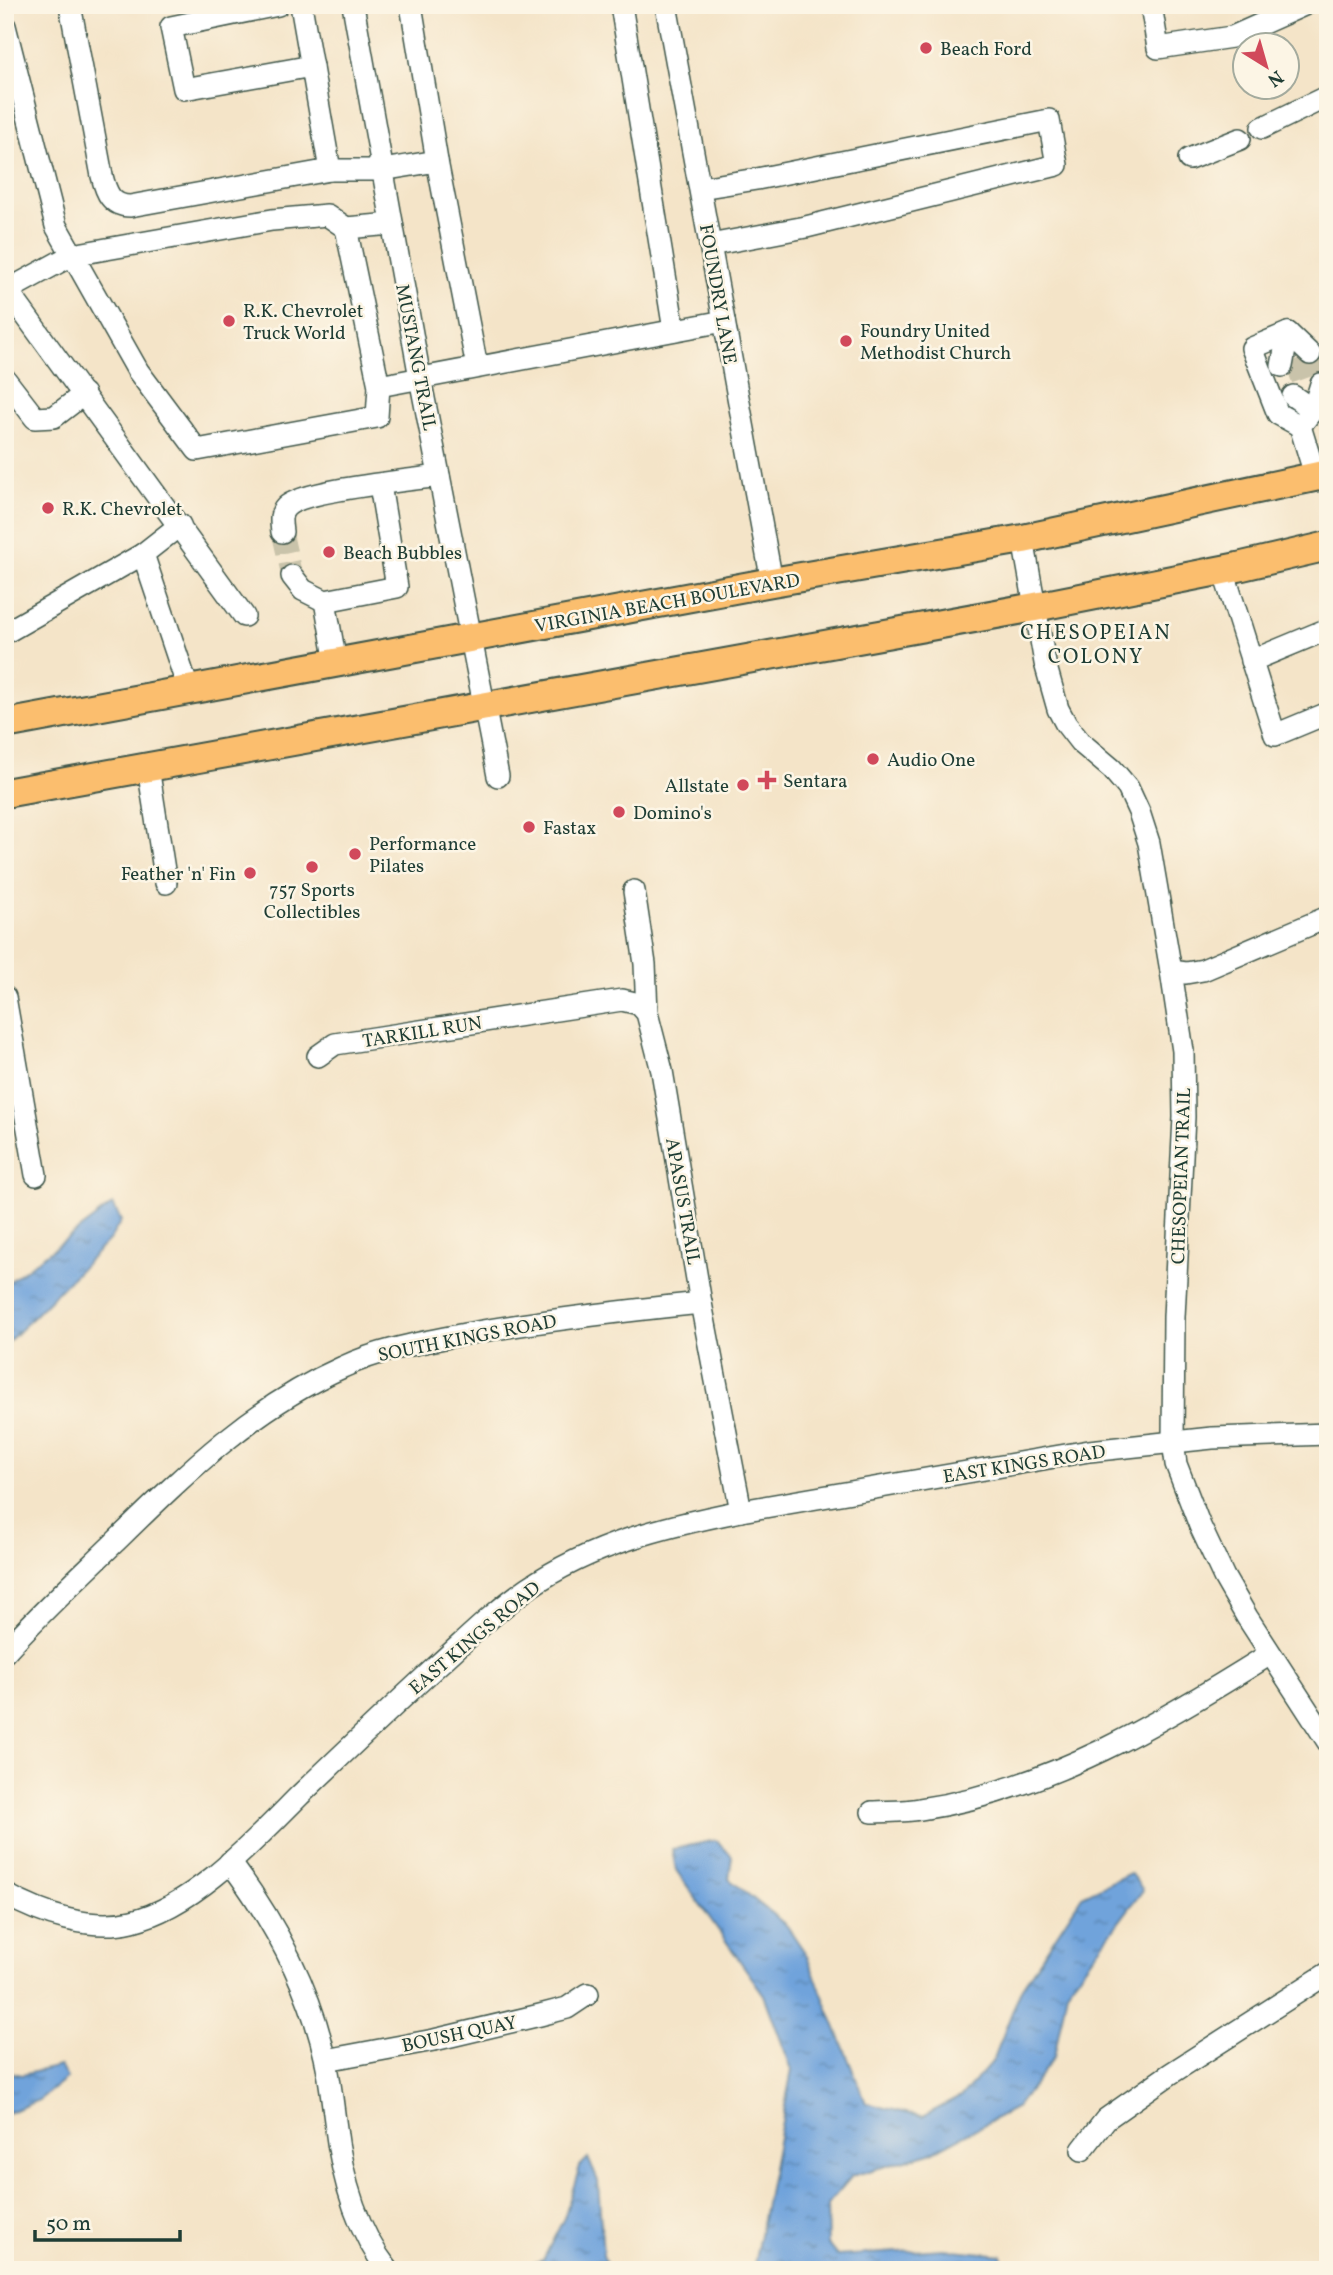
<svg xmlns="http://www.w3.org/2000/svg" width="1333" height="2275" font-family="Vollkorn,serif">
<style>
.water{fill:url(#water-ripples);stroke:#477088;stroke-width:2}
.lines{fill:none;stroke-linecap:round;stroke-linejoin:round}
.minor-tunnel{stroke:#c9c3aa;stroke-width:21;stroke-dasharray:21 10;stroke-linecap:butt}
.minor-casing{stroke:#3f564a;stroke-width:24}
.major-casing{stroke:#3f564a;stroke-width:32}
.minor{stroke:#fff;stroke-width:21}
.major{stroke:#fbbe6e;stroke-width:28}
.poi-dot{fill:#d1495b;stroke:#fcf5e5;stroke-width:2.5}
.labels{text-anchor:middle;stroke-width:5;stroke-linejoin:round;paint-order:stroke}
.poi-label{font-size:19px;fill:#1f3d34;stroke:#fcf5e5;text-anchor:start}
.street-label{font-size:19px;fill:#1f3d34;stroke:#fcf5e5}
.neighbourhood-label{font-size:21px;letter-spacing:2px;fill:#1f3d34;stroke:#fcf5e5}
</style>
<defs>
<pattern id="water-ripples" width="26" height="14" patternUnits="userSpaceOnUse" patternTransform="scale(1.75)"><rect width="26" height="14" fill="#6fa3db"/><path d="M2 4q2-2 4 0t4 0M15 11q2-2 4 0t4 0" fill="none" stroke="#5b86b2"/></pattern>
</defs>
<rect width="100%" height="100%" fill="#fcf5e5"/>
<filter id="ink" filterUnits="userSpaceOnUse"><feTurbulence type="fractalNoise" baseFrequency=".0143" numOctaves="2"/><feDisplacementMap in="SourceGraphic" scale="14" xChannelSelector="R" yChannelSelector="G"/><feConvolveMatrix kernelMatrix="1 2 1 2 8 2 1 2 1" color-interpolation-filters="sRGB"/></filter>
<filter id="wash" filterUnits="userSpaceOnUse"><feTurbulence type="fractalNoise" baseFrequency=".00686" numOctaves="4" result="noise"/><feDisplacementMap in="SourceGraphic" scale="28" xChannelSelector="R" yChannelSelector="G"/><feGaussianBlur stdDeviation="1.57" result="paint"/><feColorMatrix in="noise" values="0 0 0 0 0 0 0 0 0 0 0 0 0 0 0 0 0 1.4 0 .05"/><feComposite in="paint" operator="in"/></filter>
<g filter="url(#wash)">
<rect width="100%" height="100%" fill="#f4e4c8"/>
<g class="water">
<path d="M113,1204L121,1221L110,1239L5,1345V1285Z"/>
<path d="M716,1840L732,1856L729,1879L787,1926L806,1954L866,2103L922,2117L962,2096L993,2061L1021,1989L1082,1896L1130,1873L1143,1890L1067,1991L1054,2057L1017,2107L930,2153L852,2176L827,2205L828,2245L837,2256L944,2249L1002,2255V2270H753L792,2070L764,1995L676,1870L672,1849Z"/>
<path d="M60,2066L67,2078L39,2100L5,2114V2072L22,2075Z"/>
<path d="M588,2158L598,2181L603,2255L608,2270H512L543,2260L564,2218L580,2166Z"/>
</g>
</g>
<g filter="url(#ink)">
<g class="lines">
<g class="minor-tunnel">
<path d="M1310,354L1321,384"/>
<path d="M1295,360L1306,391"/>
<path d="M282,532L292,576"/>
</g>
<g class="minor-casing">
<g id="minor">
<path d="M70,5L102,176C106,192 111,206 130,206L330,170"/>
<path d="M278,5L171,27L184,89L312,66"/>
<path d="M301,5L330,170H382L437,161L411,5"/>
<path d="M353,5L420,378L498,776"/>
<path d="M621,5L674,330"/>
<path d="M666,5L772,582"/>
<path d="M1151,5L1158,48L1232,37L1304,5"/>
<path d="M5,26L56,226L138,371L197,450L377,417L379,386L724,321"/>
<path d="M1262,128L1328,96"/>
<path d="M1189,159L1240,139"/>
<path d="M437,161L477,367"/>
<path d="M700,188L757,179L1049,120L1057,165L806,227L710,245"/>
<path d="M5,287L244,616"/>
<path d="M8,290L72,255L272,220L327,215L346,228"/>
<path d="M1310,354L1288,333L1252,348L1278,414L1300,426L1316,478"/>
<path d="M1282,366L1288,333"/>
<path d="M5,379L35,418L54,417L84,394"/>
<path d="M379,386L346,228L392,224"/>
<path d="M1293,396L1313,410"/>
<path d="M1300,426L1313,410L1321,384"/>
<path d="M282,532C281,523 279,514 286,507C302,490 411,480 439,476"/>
<path d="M1023,539L1045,663L1058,709L1066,724L1080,742L1112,769L1128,788L1139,812L1149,843L1171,971L1183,1051L1184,1117L1174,1317L1173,1441L1176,1464L1200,1526L1224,1577L1247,1617L1328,1742"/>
<path d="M143,554L189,691"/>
<path d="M1223,570L1275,735L1328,713"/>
<path d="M292,576L303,590L325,601L397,587L380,485"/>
<path d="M325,601L336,663"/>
<path d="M5,633L143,554L180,525"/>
<path d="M1251,661L1328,629"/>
<path d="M148,767L166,883"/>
<path d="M634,891L645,964L647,1013"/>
<path d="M1171,971L1186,973L1203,970L1328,917"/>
<path d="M5,997L36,1175"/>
<path d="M318,1056L335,1044L622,1000L639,1004L647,1013L662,1071L701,1303L741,1511"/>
<path d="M5,1652C39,1614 77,1579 114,1543C185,1474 251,1408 343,1367C381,1349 424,1342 465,1334C543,1320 622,1311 701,1303"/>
<path d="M872,1812C888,1811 905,1812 920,1809C1047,1791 1164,1721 1270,1654"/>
<path d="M230,1862C274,1921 309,1985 325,2057C330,2078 332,2099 335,2121C341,2173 355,2228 388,2270"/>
<path d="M5,1894C42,1915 91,1931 132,1921C195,1906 255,1840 300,1795C346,1751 392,1707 439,1664C468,1638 496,1610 528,1588C592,1544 666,1526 741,1511L1089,1451L1212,1438L1328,1434"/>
<path d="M326,2060L434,2040L540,2015L567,2008L588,1994"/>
<path d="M1082,2150L1106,2119L1170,2074L1328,1973"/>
</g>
</g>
<g class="major-casing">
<g id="major">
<path d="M5,724L772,582L1023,539L1328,474"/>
<path d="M5,793L1035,607L1238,567L1328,546"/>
</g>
</g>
<use href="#minor" class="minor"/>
<use href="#major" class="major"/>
</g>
</g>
<g class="poi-dot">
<circle cx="926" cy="48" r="7"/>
<circle cx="229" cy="321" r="7"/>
<circle cx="846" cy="341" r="7"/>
<circle cx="48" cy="508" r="7"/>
<circle cx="329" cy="552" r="7"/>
<circle cx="873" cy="759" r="7"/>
<path d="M763.5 769.5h7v7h7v7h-7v7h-7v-7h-7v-7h7z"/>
<circle cx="743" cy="785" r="7"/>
<circle cx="619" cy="812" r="7"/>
<circle cx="529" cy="827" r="7"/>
<circle cx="355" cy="854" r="7"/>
<circle cx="312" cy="867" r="7"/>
<circle cx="250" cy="873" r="7"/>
</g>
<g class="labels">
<g class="poi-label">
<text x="940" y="55">Beach Ford</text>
<text x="243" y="317">R.K. Chevrolet<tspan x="243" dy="22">Truck World</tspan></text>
<text x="860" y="337">Foundry United<tspan x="860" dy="22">Methodist Church</tspan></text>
<text x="62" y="515">R.K. Chevrolet</text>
<text x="343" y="559">Beach Bubbles</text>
<text x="887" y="766">Audio One</text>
<text x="783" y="787">Sentara</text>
<text x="729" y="792" text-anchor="end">Allstate</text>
<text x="633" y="819">Domino's</text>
<text x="543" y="834">Fastax</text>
<text x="369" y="850">Performance<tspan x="369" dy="22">Pilates</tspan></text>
<text x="236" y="880" text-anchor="end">Feather 'n' Fin</text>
<text x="312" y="896" text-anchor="middle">757 Sports<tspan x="312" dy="22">Collectibles</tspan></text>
</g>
<g class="street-label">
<text transform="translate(719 294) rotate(80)" y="7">FOUNDRY LANE</text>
<text transform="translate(417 357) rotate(79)" y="7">MUSTANG TRAIL</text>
<text transform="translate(667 602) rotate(-10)" y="7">VIRGINIA BEACH BOULEVARD</text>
<text transform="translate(422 1031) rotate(-9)" y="7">TARKILL RUN</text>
<text transform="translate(1180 1176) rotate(-88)" y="7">CHESOPEIAN TRAIL</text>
<text transform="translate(684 1201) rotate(80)" y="7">APASUS TRAIL</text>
<text transform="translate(467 1337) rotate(-11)" y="7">SOUTH KINGS ROAD</text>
<text transform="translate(1024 1463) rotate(-9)" y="7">EAST KINGS ROAD</text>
<text transform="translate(474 1637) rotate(-40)" y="7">EAST KINGS ROAD</text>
<text transform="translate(459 2033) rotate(-12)" y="7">BOUSH QUAY</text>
</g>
<g class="neighbourhood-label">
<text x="1096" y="639">CHESOPEIAN<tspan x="1096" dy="24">COLONY</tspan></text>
</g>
</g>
<rect width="1333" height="2275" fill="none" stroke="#fcf5e5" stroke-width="28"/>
<g transform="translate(1266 66) rotate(143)"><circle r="33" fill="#fcf5e5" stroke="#a4ab9e" stroke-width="2"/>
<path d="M0-5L12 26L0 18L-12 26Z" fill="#d1495b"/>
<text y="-10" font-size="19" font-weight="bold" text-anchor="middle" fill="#1f3d34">N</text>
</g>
<path d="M35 2230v10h145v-10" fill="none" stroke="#1f3d34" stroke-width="3.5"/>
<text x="46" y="2230" font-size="21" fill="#1f3d34" stroke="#fcf5e5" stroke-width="5" paint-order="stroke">50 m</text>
</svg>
